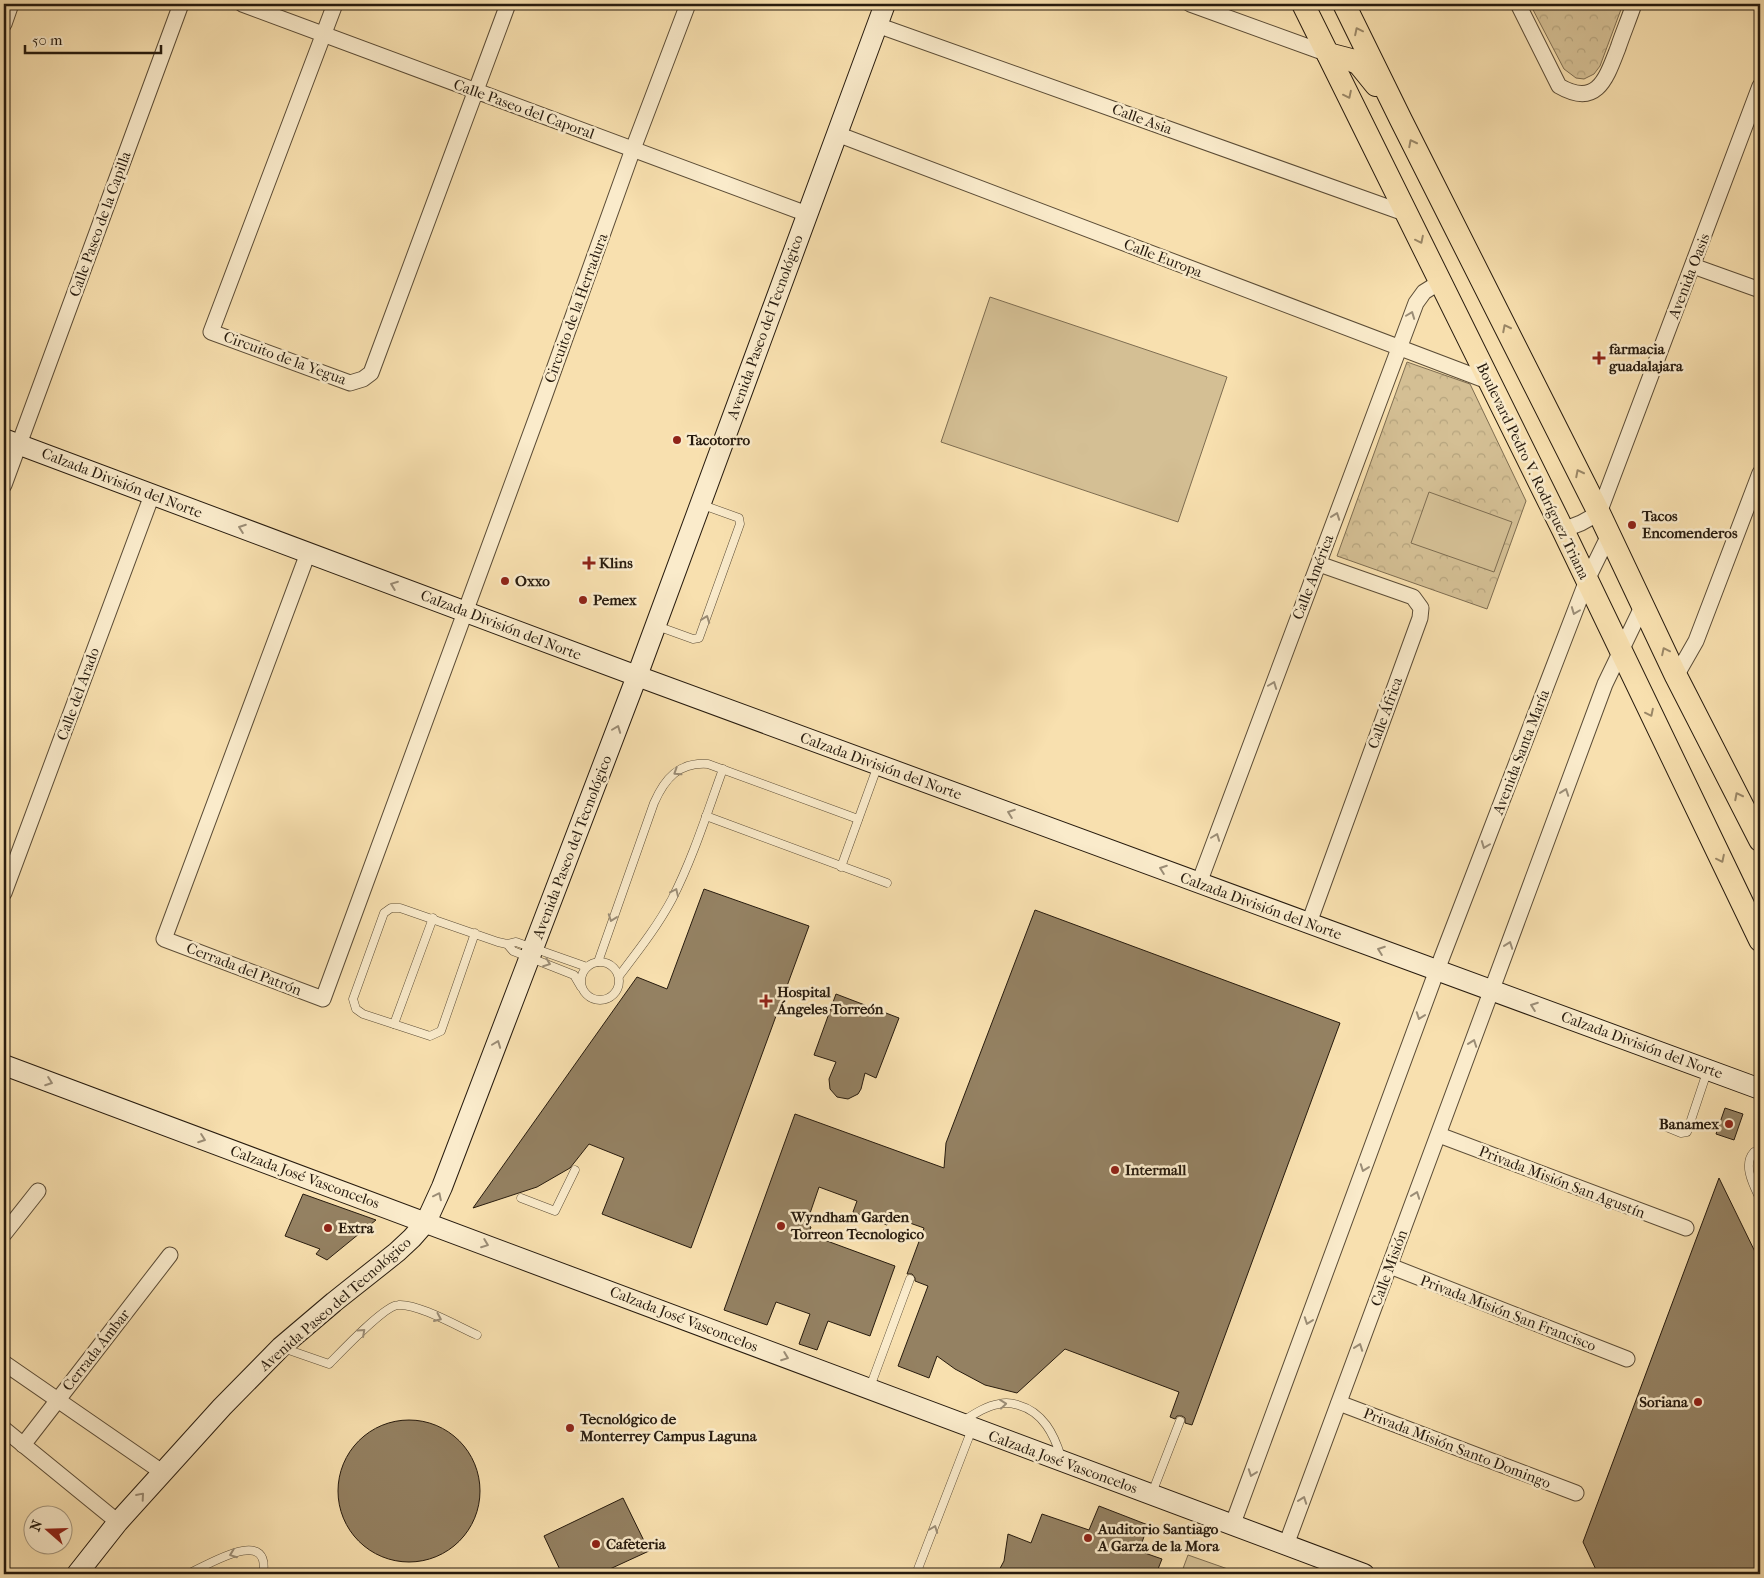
<svg xmlns="http://www.w3.org/2000/svg" width="1764" height="1578" font-family="'IM FELL French Canon',serif">
<style>
.park{fill:url(#park-crowns);stroke:#7e6d51}
.pitch{fill:#d4bf94;stroke:#7e6d51}
.building{fill:#948162;stroke:#271b0e}
.lines{fill:none;stroke-linecap:round;stroke-linejoin:round}
.lane-casing{stroke:#5b4c36;stroke-width:9}
.street-casing{stroke:#5b4c36;stroke-width:17}
.secondary-casing{stroke:#271b0e;stroke-width:22}
.primary-casing{stroke:#271b0e;stroke-width:24}
.lane{stroke:#faebcb;stroke-width:8}
.street{stroke:#faebcb;stroke-width:15}
.secondary{stroke:#faebcb;stroke-width:20}
.primary{stroke:#f8e0af;stroke-width:22}
.oneway{stroke:#9a8767}
.oneway2{stroke:#9b8d76}
.poi-dot{fill:#8f2418;stroke:#faebcb;stroke-width:2}
.labels{text-anchor:middle;stroke-width:5;stroke-linejoin:round;paint-order:stroke}
.street-label{font-size:15px;fill:#271b0e;stroke:#faebcb}
.poi-label{font-size:15px;font-weight:bold;fill:#271b0e;stroke:#faebcb;text-anchor:start}
</style>
<defs>
<pattern id="park-crowns" width="20" height="18" patternUnits="userSpaceOnUse" patternTransform="scale(1.25)"><rect width="20" height="18" fill="#d4bf94"/><path d="M2 6a3 3 0 1 1 6 0M12 15a3 3 0 1 1 6 0" fill="none" stroke="#b6a47e"/></pattern>
</defs>
<rect width="100%" height="100%" fill="#f8e0af"/>
<filter id="stains"><feTurbulence type="fractalNoise" baseFrequency=".004" numOctaves="4"/><feColorMatrix values="0 0 0 0 .2 0 0 0 0 .09 0 0 0 0 .02 0 0 0 .5 -.17"/></filter>
<radialGradient id="worn" r=".72"><stop offset=".6" stop-color="#630" stop-opacity="0"/><stop offset="1" stop-color="#630" stop-opacity=".3"/></radialGradient>
<g class="park">
<path d="M1530,4H1623L1600,66L1594,74L1584,79L1576,78L1564,69Z"/>
<path d="M1407,362L1470,384L1526,501L1487,609L1337,556Z"/>
</g>
<g class="pitch">
<path d="M990,297L1227,377L1178,522L941,442Z"/>
<path d="M1429,492L1512,522L1494,572L1411,543Z"/>
<path d="M1188,1555L1242,1574H1181Z"/>
</g>
<g class="building">
<path d="M704,889L809,926L691,1248L602,1214L624,1158L589,1144L570,1168L537,1187L473,1208L637,977L667,989Z"/>
<path d="M1035,910L1340,1023L1192,1425L1185,1423V1418L1182,1416H1177L1175,1419L1170,1417L1179,1392L1065,1349L1017,1393L985,1385L955,1369L937,1356L929,1378L898,1366L928,1286L915,1281V1278L912,1274H907L924,1228L890,1216L887,1225L853,1212L857,1201L819,1187L806,1225L811,1227L808,1234L895,1266L870,1336L828,1321L817,1350L799,1344L810,1314L776,1302L767,1325L724,1310L795,1114L944,1168L946,1143Z"/>
<path d="M836,994L899,1018L876,1078L865,1073L861,1089L858,1094L848,1099L837,1097L830,1089L829,1079L836,1062L814,1055Z"/>
<path d="M1725,1108L1743,1114L1734,1140L1716,1134Z"/>
<path d="M1719,1178L1760,1262V1574H1598L1583,1542Z"/>
<path d="M303,1194L376,1220L327,1260L316,1254L320,1249L285,1236Z"/>
<circle cx="409" cy="1491" r="71"/>
<path d="M623,1498L649,1551L599,1574H562L544,1536Z"/>
<path d="M1099,1506L1148,1525L1139,1551L1162,1559L1156,1574H997L1004,1561L1008,1534L1031,1543L1042,1514L1089,1530Z"/>
</g>
<g class="lines">
<g class="lane-casing">
<g id="lane">
<path d="M657,626L693,639L699,638L740,524L739,518L700,504"/>
<path d="M706,816L887,883"/>
<path d="M841,867L878,765"/>
<path d="M475,933L441,1031L430,1036L363,1014L356,1009L353,999L384,913L391,908H400L498,942L507,944L516,942L587,967"/>
<path d="M507,944L513,951L574,975L581,987"/>
<circle cx="600" cy="981" r="19"/>
<path d="M598,962L654,803C665,778 679,762 708,764L858,819"/>
<path d="M619,976C638,951 657,927 672,899C693,858 707,813 723,769"/>
<path d="M394,1024L433,918"/>
<path d="M1664,1126L1681,1133L1687,1132L1707,1072"/>
<path d="M1760,1152H1754C1742,1165 1754,1186 1760,1199"/>
<path d="M521,1198L555,1211L575,1170"/>
<path d="M283,1348L329,1364C341,1352 384,1306 398,1305C417,1303 459,1327 477,1335"/>
<path d="M870,1387L910,1279"/>
<path d="M963,1421C974,1414 986,1406 999,1404C1006,1402 1012,1403 1018,1405C1043,1412 1054,1434 1061,1457"/>
<path d="M1152,1493L1180,1421"/>
<path d="M188,1574C206,1566 271,1525 263,1574"/>
<path d="M916,1574L972,1429"/>
<path d="M1589,1574L1590,1573"/>
</g>
</g>
<g class="street-casing">
<g id="street">
<path d="M242,4L807,214"/>
<path d="M335,4L211,332L350,383L363,379L371,373L508,4"/>
<path d="M1190,4L1328,54"/>
<path d="M1518,4L1559,86C1597,108 1606,79 1618,48C1623,33 1629,19 1634,4"/>
<path d="M4,24L11,4"/>
<path d="M877,25L1407,214"/>
<path d="M837,134L1490,382"/>
<path d="M1693,266L1760,290"/>
<path d="M4,485L181,4"/>
<path d="M1563,530L1581,523L1599,513L1760,86"/>
<path d="M308,553L164,939L323,999L543,400L633,149L688,4"/>
<path d="M1676,676L1696,641L1760,473"/>
<path d="M1199,883L1416,303L1424,292L1440,282"/>
<path d="M4,893L152,495"/>
<path d="M1309,923L1420,618L1421,608L1413,597L1319,564"/>
<path d="M1439,1135L1686,1228"/>
<path d="M4,1234L38,1191"/>
<path d="M1390,1266L1627,1359"/>
<path d="M4,1363L162,1472"/>
<path d="M1339,1403L1576,1493"/>
<path d="M4,1429L118,1522"/>
<path d="M23,1445L170,1255"/>
<path d="M1232,1526L1437,970L1587,580L1609,535"/>
<path d="M1286,1545L1605,684L1643,605"/>
</g>
</g>
<g class="secondary-casing">
<g id="secondary">
<path d="M4,439L637,676L1760,1089"/>
<path d="M4,1065L1364,1574"/>
<path d="M77,1574L118,1522L222,1407L281,1347L334,1302L397,1252L412,1238L426,1222L442,1187L637,676L885,4"/>
</g>
</g>
<g class="primary-casing">
<g id="primary">
<path d="M1303,4L1563,530L1760,940"/>
<path d="M1344,4L1401,120L1599,513L1676,676L1760,840"/>
<path d="M1328,54L1351,60L1359,64L1376,85"/>
</g>
</g>
<use href="#lane" class="lane"/>
<use href="#street" class="street"/>
<use href="#secondary" class="secondary"/>
<use href="#primary" class="primary"/>
</g>
<defs><path id="oneway-chevron" d="M-2-3.5L2.5 0L-2 3.5" fill="none" stroke-width="1.6" stroke-linecap="round" stroke-linejoin="round" transform="scale(1.25)"/></defs>
<g class="oneway">
<use href="#oneway-chevron" transform="translate(1358 31) rotate(-116)"/>
<use href="#oneway-chevron" transform="translate(1348 95) rotate(64)"/>
<use href="#oneway-chevron" transform="translate(1412 143) rotate(-117)"/>
<use href="#oneway-chevron" transform="translate(1420 240) rotate(64)"/>
<use href="#oneway-chevron" transform="translate(1506 328) rotate(-117)"/>
<use href="#oneway-chevron" transform="translate(1579 473) rotate(-117)"/>
<use href="#oneway-chevron" transform="translate(1665 651) rotate(-116)"/>
<use href="#oneway-chevron" transform="translate(1650 713) rotate(64)"/>
<use href="#oneway-chevron" transform="translate(1738 796) rotate(-117)"/>
<use href="#oneway-chevron" transform="translate(1721 859) rotate(64)"/>
</g>
<g class="oneway2">
<use href="#oneway-chevron" transform="translate(1411 315) rotate(-69)"/>
<use href="#oneway-chevron" transform="translate(1336 516) rotate(-70)"/>
<use href="#oneway-chevron" transform="translate(242 528) rotate(-160)"/>
<use href="#oneway-chevron" transform="translate(394 585) rotate(-159)"/>
<use href="#oneway-chevron" transform="translate(1575 611) rotate(111)"/>
<use href="#oneway-chevron" transform="translate(706 619) rotate(-70)"/>
<use href="#oneway-chevron" transform="translate(1273 685) rotate(-69)"/>
<use href="#oneway-chevron" transform="translate(617 729) rotate(-69)"/>
<use href="#oneway-chevron" transform="translate(677 772) rotate(147)"/>
<use href="#oneway-chevron" transform="translate(1565 792) rotate(-70)"/>
<use href="#oneway-chevron" transform="translate(1011 813) rotate(-160)"/>
<use href="#oneway-chevron" transform="translate(1216 837) rotate(-69)"/>
<use href="#oneway-chevron" transform="translate(1485 845) rotate(111)"/>
<use href="#oneway-chevron" transform="translate(1163 869) rotate(-160)"/>
<use href="#oneway-chevron" transform="translate(675 892) rotate(-65)"/>
<use href="#oneway-chevron" transform="translate(612 918) rotate(110)"/>
<use href="#oneway-chevron" transform="translate(1509 945) rotate(-70)"/>
<use href="#oneway-chevron" transform="translate(1381 950) rotate(-160)"/>
<use href="#oneway-chevron" transform="translate(547 963) rotate(21)"/>
<use href="#oneway-chevron" transform="translate(1534 1006) rotate(-160)"/>
<use href="#oneway-chevron" transform="translate(1420 1016) rotate(110)"/>
<use href="#oneway-chevron" transform="translate(1473 1043) rotate(-70)"/>
<use href="#oneway-chevron" transform="translate(497 1044) rotate(-69)"/>
<use href="#oneway-chevron" transform="translate(49 1082) rotate(20)"/>
<use href="#oneway-chevron" transform="translate(202 1139) rotate(20)"/>
<use href="#oneway-chevron" transform="translate(1364 1168) rotate(110)"/>
<use href="#oneway-chevron" transform="translate(1416 1195) rotate(-70)"/>
<use href="#oneway-chevron" transform="translate(438 1196) rotate(-64)"/>
<use href="#oneway-chevron" transform="translate(485 1244) rotate(21)"/>
<use href="#oneway-chevron" transform="translate(438 1318) rotate(24)"/>
<use href="#oneway-chevron" transform="translate(1308 1321) rotate(110)"/>
<use href="#oneway-chevron" transform="translate(362 1332) rotate(-42)"/>
<use href="#oneway-chevron" transform="translate(1359 1347) rotate(-70)"/>
<use href="#oneway-chevron" transform="translate(785 1357) rotate(21)"/>
<use href="#oneway-chevron" transform="translate(1003 1404) rotate(-6)"/>
<use href="#oneway-chevron" transform="translate(1252 1473) rotate(110)"/>
<use href="#oneway-chevron" transform="translate(141 1496) rotate(-49)"/>
<use href="#oneway-chevron" transform="translate(1303 1500) rotate(-70)"/>
<use href="#oneway-chevron" transform="translate(934 1529) rotate(-69)"/>
<use href="#oneway-chevron" transform="translate(233 1554) rotate(159)"/>
</g>
<g class="poi-dot">
<path d="M1596.5 350.5h5v5h5v5h-5v5h-5v-5h-5v-5h5z"/>
<circle cx="677" cy="440" r="5"/>
<circle cx="1632" cy="525" r="5"/>
<path d="M586.5 555.5h5v5h5v5h-5v5h-5v-5h-5v-5h5z"/>
<circle cx="505" cy="581" r="5"/>
<circle cx="583" cy="600" r="5"/>
<path d="M763.5 993.5h5v5h5v5h-5v5h-5v-5h-5v-5h5z"/>
<circle cx="1729" cy="1124" r="5"/>
<circle cx="1115" cy="1170" r="5"/>
<circle cx="781" cy="1226" r="5"/>
<circle cx="328" cy="1228" r="5"/>
<circle cx="1698" cy="1402" r="5"/>
<circle cx="570" cy="1428" r="5"/>
<circle cx="1088" cy="1538" r="5"/>
<circle cx="596" cy="1544" r="5"/>
</g>
<g class="labels">
<g class="street-label">
<text transform="translate(524 109) rotate(20)" y="5">Calle Paseo del Caporal</text>
<text transform="translate(1142 119) rotate(20)" y="5">Calle Asia</text>
<text transform="translate(100 224) rotate(-70)" y="5">Calle Paseo de la Capilla</text>
<text transform="translate(1163 258) rotate(21)" y="5">Calle Europa</text>
<text transform="translate(1689 276) rotate(-69)" y="5">Avenida Oasis</text>
<text transform="translate(576 308) rotate(-70)" y="5">Circuito de la Herradura</text>
<text transform="translate(765 327) rotate(-70)" y="5">Avenida Paseo del Tecnológico</text>
<text transform="translate(285 358) rotate(20)" y="5">Circuito de la Yegua</text>
<text transform="translate(1533 471) rotate(64)" y="5">Boulevard Pedro V. Rodríguez Triana</text>
<text transform="translate(122 483) rotate(21)" y="5">Calzada División del Norte</text>
<text transform="translate(1313 577) rotate(-69)" y="5">Calle América</text>
<text transform="translate(501 625) rotate(21)" y="5">Calzada División del Norte</text>
<text transform="translate(78 694) rotate(-70)" y="5">Calle del Arado</text>
<text transform="translate(1385 713) rotate(-70)" y="5">Calle África</text>
<text transform="translate(1521 752) rotate(-69)" y="5">Avenida Santa María</text>
<text transform="translate(881 766) rotate(20)" y="5">Calzada División del Norte</text>
<text transform="translate(572 847) rotate(-69)" y="5">Avenida Paseo del Tecnológico</text>
<text transform="translate(1261 906) rotate(20)" y="5">Calzada División del Norte</text>
<text transform="translate(244 969) rotate(21)" y="5">Cerrada del Patrón</text>
<text transform="translate(1642 1045) rotate(20)" y="5">Calzada División del Norte</text>
<text transform="translate(305 1177) rotate(20)" y="5">Calzada José Vasconcelos</text>
<text transform="translate(1562 1182) rotate(21)" y="5">Privada Misión San Agustín</text>
<text transform="translate(1389 1268) rotate(-70)" y="5">Calle Misión</text>
<text transform="translate(335 1304) rotate(-41)" y="5">Avenida Paseo del Tecnológico</text>
<text transform="translate(1508 1313) rotate(21)" y="5">Privada Misión San Francisco</text>
<text transform="translate(684 1319) rotate(21)" y="5">Calzada José Vasconcelos</text>
<text transform="translate(96 1350) rotate(-52)" y="5">Cerrada Ámbar</text>
<text transform="translate(1457 1448) rotate(21)" y="5">Privada Misión Santo Domingo</text>
<text transform="translate(1063 1462) rotate(20)" y="5">Calzada José Vasconcelos</text>
</g>
<g class="poi-label">
<text x="1609" y="354">farmacia<tspan x="1609" dy="17">guadalajara</tspan></text>
<text x="687" y="445">Tacotorro</text>
<text x="1642" y="521">Tacos<tspan x="1642" dy="17">Encomenderos</tspan></text>
<text x="599" y="568">Klins</text>
<text x="515" y="586">Oxxo</text>
<text x="593" y="605">Pemex</text>
<text x="777" y="997">Hospital<tspan x="777" dy="17">Ángeles Torreón</tspan></text>
<text x="1719" y="1129" text-anchor="end">Banamex</text>
<text x="1125" y="1175">Intermall</text>
<text x="791" y="1222">Wyndham Garden<tspan x="791" dy="17">Torreon Tecnologico</tspan></text>
<text x="338" y="1233">Extra</text>
<text x="1688" y="1407" text-anchor="end">Soriana</text>
<text x="580" y="1424">Tecnológico de<tspan x="580" dy="17">Monterrey Campus Laguna</tspan></text>
<text x="1098" y="1534">Auditorio Santiago<tspan x="1098" dy="17">A Garza de la Mora</tspan></text>
<text x="606" y="1549">Cafeteria</text>
</g>
</g>
<rect width="1764" height="1578" fill="none" stroke="#f8e0af" stroke-width="20"/>
<rect x="5" y="5" width="1754" height="1568" fill="none" stroke="#271b0e" stroke-width="2.5"/>
<rect x="10" y="10" width="1744" height="1558" fill="none" stroke="#271b0e"/>
<g transform="translate(48 1530) rotate(290)"><circle r="24" fill="#faebcb" stroke="#a6987f"/>
<path d="M0-4L9 19L0 12L-9 19Z" fill="#8f2418"/>
<text y="-8" font-size="14" font-weight="bold" text-anchor="middle" fill="#271b0e">N</text>
</g>
<path d="M25 45v8h136v-8" fill="none" stroke="#271b0e" stroke-width="2.5"/>
<text x="32" y="45" font-size="15" fill="#271b0e" stroke="#faebcb" stroke-width="4" paint-order="stroke">50 m</text>
<rect width="100%" height="100%" filter="url(#stains)"/>
<rect width="100%" height="100%" fill="url(#worn)"/>
</svg>
